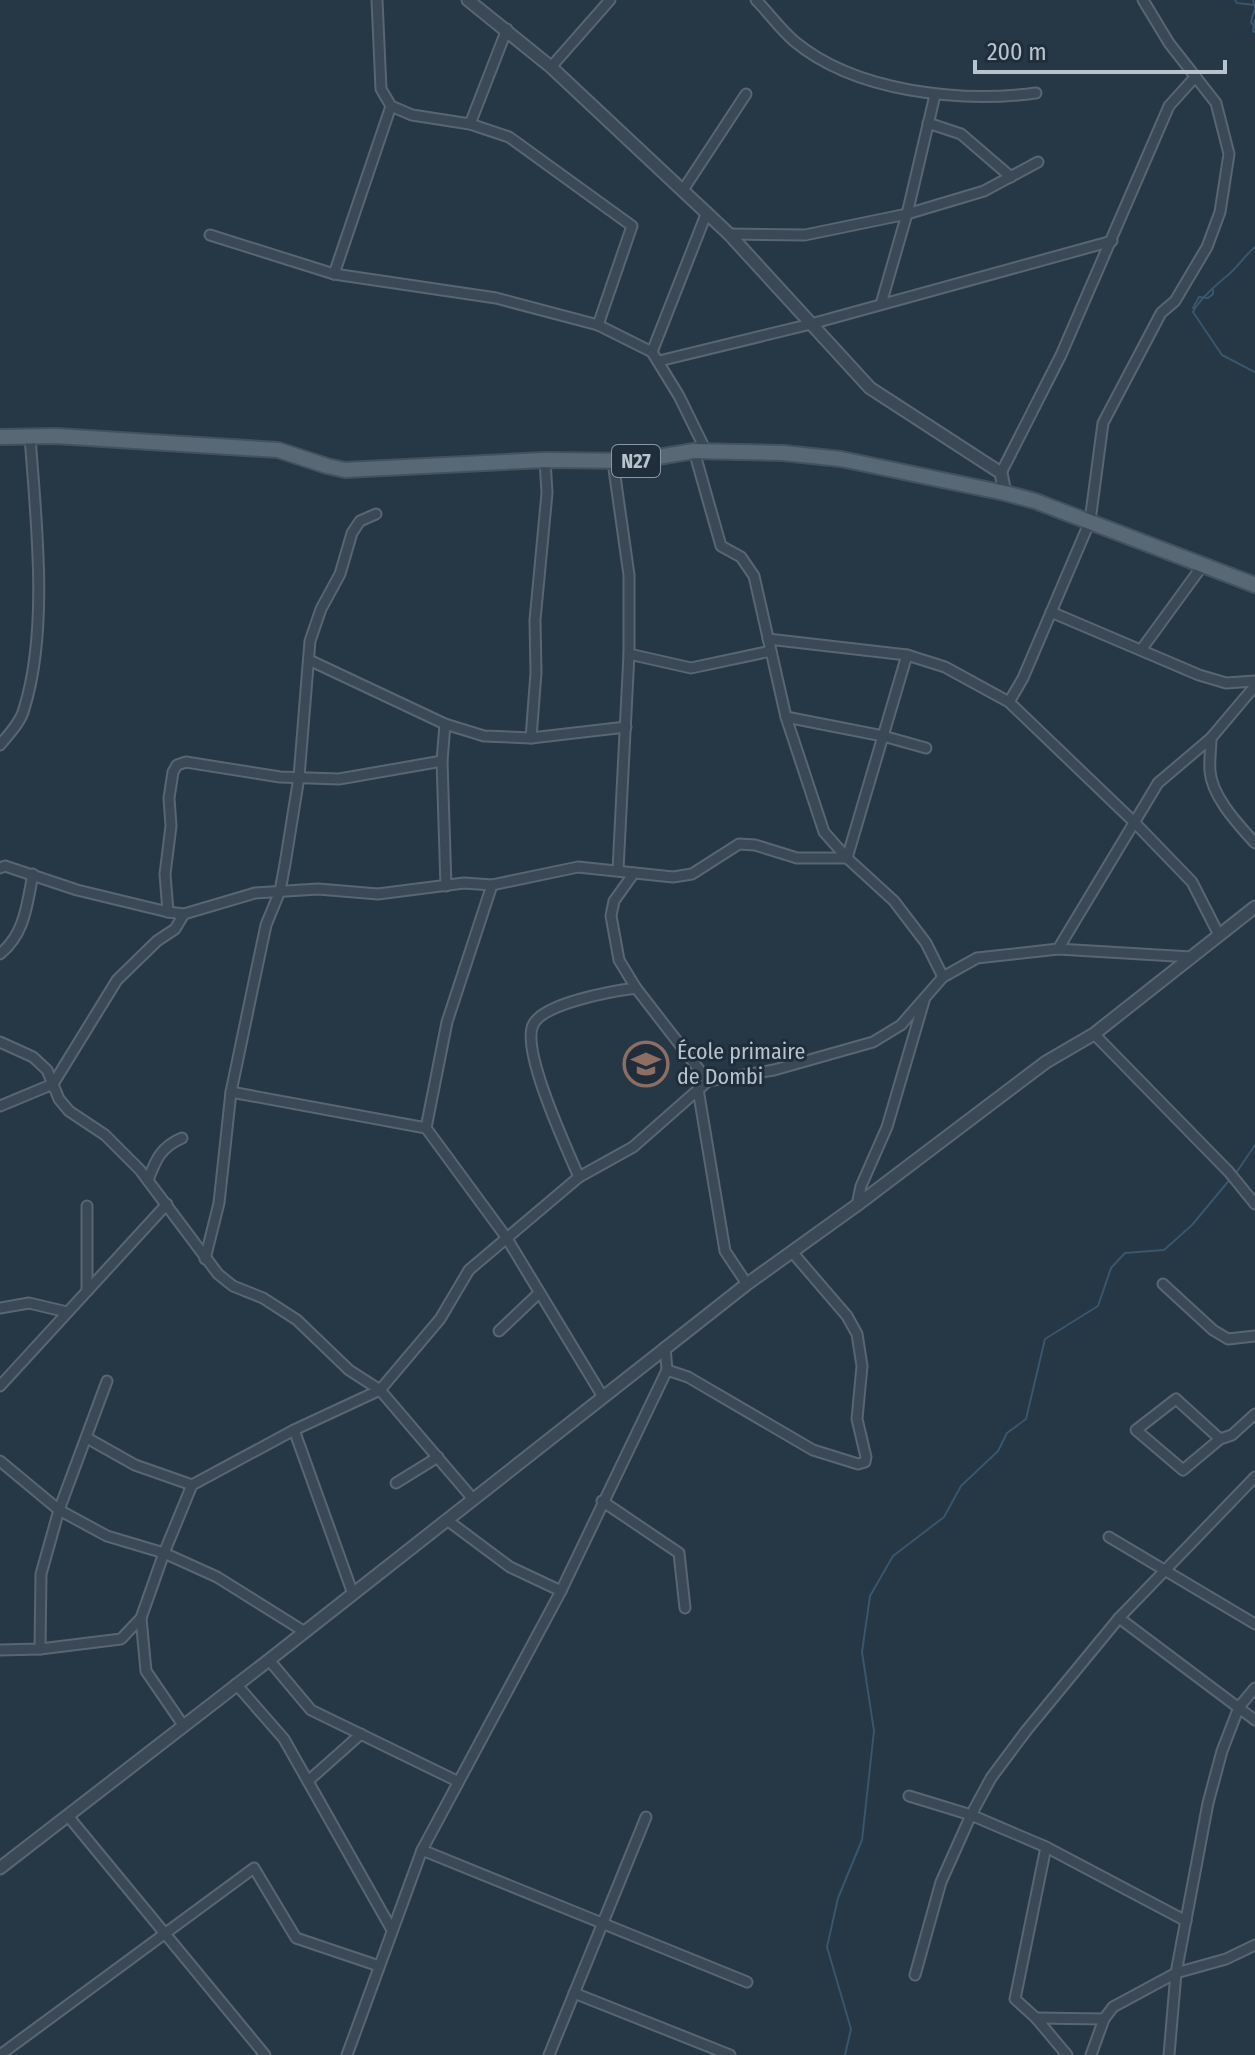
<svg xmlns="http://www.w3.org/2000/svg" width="1255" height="2055" font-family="'Fira Sans Condensed',sans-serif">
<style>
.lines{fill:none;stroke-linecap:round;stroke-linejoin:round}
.stream{stroke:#38566d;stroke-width:2}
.minor-casing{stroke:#596672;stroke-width:13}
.tertiary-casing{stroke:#596672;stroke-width:15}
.primary-casing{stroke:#44525e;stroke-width:18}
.minor{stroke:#3a4955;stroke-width:9}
.tertiary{stroke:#3a4955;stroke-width:11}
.primary{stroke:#586874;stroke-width:14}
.labels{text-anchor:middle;stroke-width:6;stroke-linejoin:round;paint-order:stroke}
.shield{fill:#1f2e3a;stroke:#8a96a2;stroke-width:2}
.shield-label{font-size:20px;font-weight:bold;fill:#b8c3ce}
.poi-label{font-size:22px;fill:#b8c3ce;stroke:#1f2e3a;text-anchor:start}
</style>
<rect width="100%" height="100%" fill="#263745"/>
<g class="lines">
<g class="stream">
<path d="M1235,0L1237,3L1254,5"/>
<path d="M1253,0L1255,8L1251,22L1255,28"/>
<path d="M1255,20L1253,31L1255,32"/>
<path d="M1255,247C1245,255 1238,267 1228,275C1217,284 1199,300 1193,312L1222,355L1255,372"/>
<path d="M1193,308L1199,297L1208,298L1213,294V290"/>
<path d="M1236,1173L1255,1145"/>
<path d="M845,2055L851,2029L827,1947L838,1898L862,1840L874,1731L862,1652L870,1596L893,1556L944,1517L961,1486L998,1451L1007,1433L1026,1419L1045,1339L1098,1306L1111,1268L1125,1253L1164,1250L1192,1225L1231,1178"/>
</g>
<g class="minor-casing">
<g id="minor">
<path d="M377,0L381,89L391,106L412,115L470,124L509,137L632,226L598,325"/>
<path d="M756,0C769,13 780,29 794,41C855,92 960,103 1036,93"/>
<path d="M551,67L610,0"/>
<path d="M928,123L961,134L1011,177"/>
<path d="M470,124L507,29"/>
<path d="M683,190L746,94"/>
<path d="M729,234L805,235L907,214L984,191L1038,162"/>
<path d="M210,235L334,274L496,298L598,325L652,352"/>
<path d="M334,274L391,106"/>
<path d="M881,304L907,214L935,95"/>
<path d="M659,361L811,324L1112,241"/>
<path d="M694,451L721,546L741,557L754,576L786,717L824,832L847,858L894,901L926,943L943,977"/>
<path d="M706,451L679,396L652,352L707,212"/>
<path d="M613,462L629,575V654L618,870"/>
<path d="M1001,473L1061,355L1169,106L1196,76"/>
<path d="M1051,612L1199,675L1226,683L1255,681"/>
<path d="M768,639L907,655L945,667L1009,702L1134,822L1192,882L1219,935"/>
<path d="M1141,650L1203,565"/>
<path d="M629,654L691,668L771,651"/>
<path d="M309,660L445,724L484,736L531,738L626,727"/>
<path d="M1009,702L1023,678L1090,521L1103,423L1161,313L1175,301L1207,247L1220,212L1229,154L1216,103L1169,43L1143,0"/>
<path d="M786,717L883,736L926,748"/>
<path d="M445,724L442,761L446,886"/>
<path d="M531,738L536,673L535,620L547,493L545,460"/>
<path d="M1211,738C1211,749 1209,760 1210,771C1212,797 1238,824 1255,843"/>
<path d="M0,745C8,735 21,722 24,709C49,630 36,519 30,437"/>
<path d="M0,868L5,866L77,890L168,912L184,914L255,893L318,889L378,894L464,883L492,885L578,867L673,877L692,874L739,844L755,845L797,858H847L907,655"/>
<path d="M634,873L614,901L611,916L619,960L636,988"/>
<path d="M168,912L165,874L171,826L169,798L173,772L177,765L186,762L280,777L339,779L442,761"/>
<path d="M1058,949L1158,783L1211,738L1255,686"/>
<path d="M0,954C25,934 27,904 33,874"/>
<path d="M1094,1034L1229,1172L1255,1204"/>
<path d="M0,1042L33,1057L47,1070L59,1099L69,1111L105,1135L140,1170L218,1274L233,1286L263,1298L297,1320L349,1370L380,1390L473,1499"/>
<path d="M698,1089L725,1251L747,1284"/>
<path d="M231,1092L426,1128L506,1237L603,1397"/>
<path d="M0,1106L53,1084L117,980L157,941L175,929L184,914"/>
<path d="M426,1128L447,1022L492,885"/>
<path d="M579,1177C567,1149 521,1051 533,1025C543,1003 613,991 636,988L708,1081"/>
<path d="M148,1180C156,1159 161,1147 182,1138"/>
<path d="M857,1205L861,1186L887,1127L924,1001"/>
<path d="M87,1206V1291"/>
<path d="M205,1259L219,1203L231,1092L255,977L266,925L280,891L285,864L299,777L310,641L321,609L340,574L352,533L360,521L376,514"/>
<path d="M1163,1284L1213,1330L1228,1339L1255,1336"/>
<path d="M0,1308L29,1303L67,1312"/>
<path d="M499,1331L539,1293"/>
<path d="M667,1370L688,1377L813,1450L858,1464L865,1462L866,1457L857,1419L862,1366L857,1334L847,1316L792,1252"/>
<path d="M0,1386L167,1204"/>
<path d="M294,1430L353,1594"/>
<path d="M87,1438L135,1465L192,1485"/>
<path d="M1220,1439L1183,1470L1136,1430L1176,1399L1220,1439L1232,1435L1255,1414"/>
<path d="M0,1461L59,1510L107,1536L164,1553L217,1577L305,1632"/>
<path d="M396,1483L438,1457"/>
<path d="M602,1501L679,1553L685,1608"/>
<path d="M447,1520L510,1567L561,1591"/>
<path d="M1109,1537L1255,1624"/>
<path d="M141,1618L146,1671L183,1725"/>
<path d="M1119,1618L1255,1720"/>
<path d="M40,1649L41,1574L59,1510L107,1381"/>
<path d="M0,1650L40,1649L121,1639L141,1618L164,1553L192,1485L294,1430L380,1390L440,1319L469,1270L579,1177L633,1147L708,1081L774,1070L873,1042L901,1025L943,977L977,958L1058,949L1191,957"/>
<path d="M269,1660L311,1710L457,1781"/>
<path d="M236,1684L284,1739L392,1930"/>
<path d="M308,1781L361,1734"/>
<path d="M909,1796L971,1815L1046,1847L1186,1921"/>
<path d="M68,1816L265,2055"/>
<path d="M1046,1847L1015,1999L1036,2018L1067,2055"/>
<path d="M422,1850L747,1982"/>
<path d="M915,1975L941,1882L971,1815L991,1778L1026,1731L1119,1618L1255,1477"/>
<path d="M574,1993L730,2055"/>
<path d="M1036,2018L1104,2019"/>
<path d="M0,2055L254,1868L296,1938L379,1966"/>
<path d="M347,2055L422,1850L561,1591L667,1370L665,1347"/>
<path d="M549,2055L646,1817"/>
<path d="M1091,2055L1104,2019L1113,2007L1176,1973L1226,1959L1255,1945"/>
<path d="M1169,2055L1176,1973L1208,1803L1222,1751L1239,1707L1255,1688"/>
</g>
</g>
<g class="tertiary-casing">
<g id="tertiary">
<path d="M468,0L551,67L729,234L870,388L1001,473L1005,493"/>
<path d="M0,1868L269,1660L747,1284L857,1205L1046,1062L1094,1034L1255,907"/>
</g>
</g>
<g class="primary-casing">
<path id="primary" d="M0,437L56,436L278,450L327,466L345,470L545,460L634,461L694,451L783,453L841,459L1005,493L1035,501L1255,585"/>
</g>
<use href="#minor" class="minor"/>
<use href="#tertiary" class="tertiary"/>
<use href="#primary" class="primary"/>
</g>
<defs>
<g id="school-ring" transform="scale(2.3)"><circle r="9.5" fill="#1f2e3a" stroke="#8d6e63" stroke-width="1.5"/><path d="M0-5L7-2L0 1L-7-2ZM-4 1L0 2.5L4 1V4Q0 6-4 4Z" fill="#8d6e63"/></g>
</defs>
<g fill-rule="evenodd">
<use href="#school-ring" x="646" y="1064"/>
</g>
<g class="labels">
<rect class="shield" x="612" y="445" width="48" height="32" rx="6"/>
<g class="shield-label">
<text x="636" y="468">N27</text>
</g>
<g class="poi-label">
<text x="677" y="1059">École primaire<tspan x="677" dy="25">de Dombi</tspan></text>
</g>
</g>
<path d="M975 60v12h250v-12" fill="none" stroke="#b8c3ce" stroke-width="4"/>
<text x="987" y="60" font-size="24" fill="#b8c3ce" stroke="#1f2e3a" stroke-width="6" paint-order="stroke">200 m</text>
</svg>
